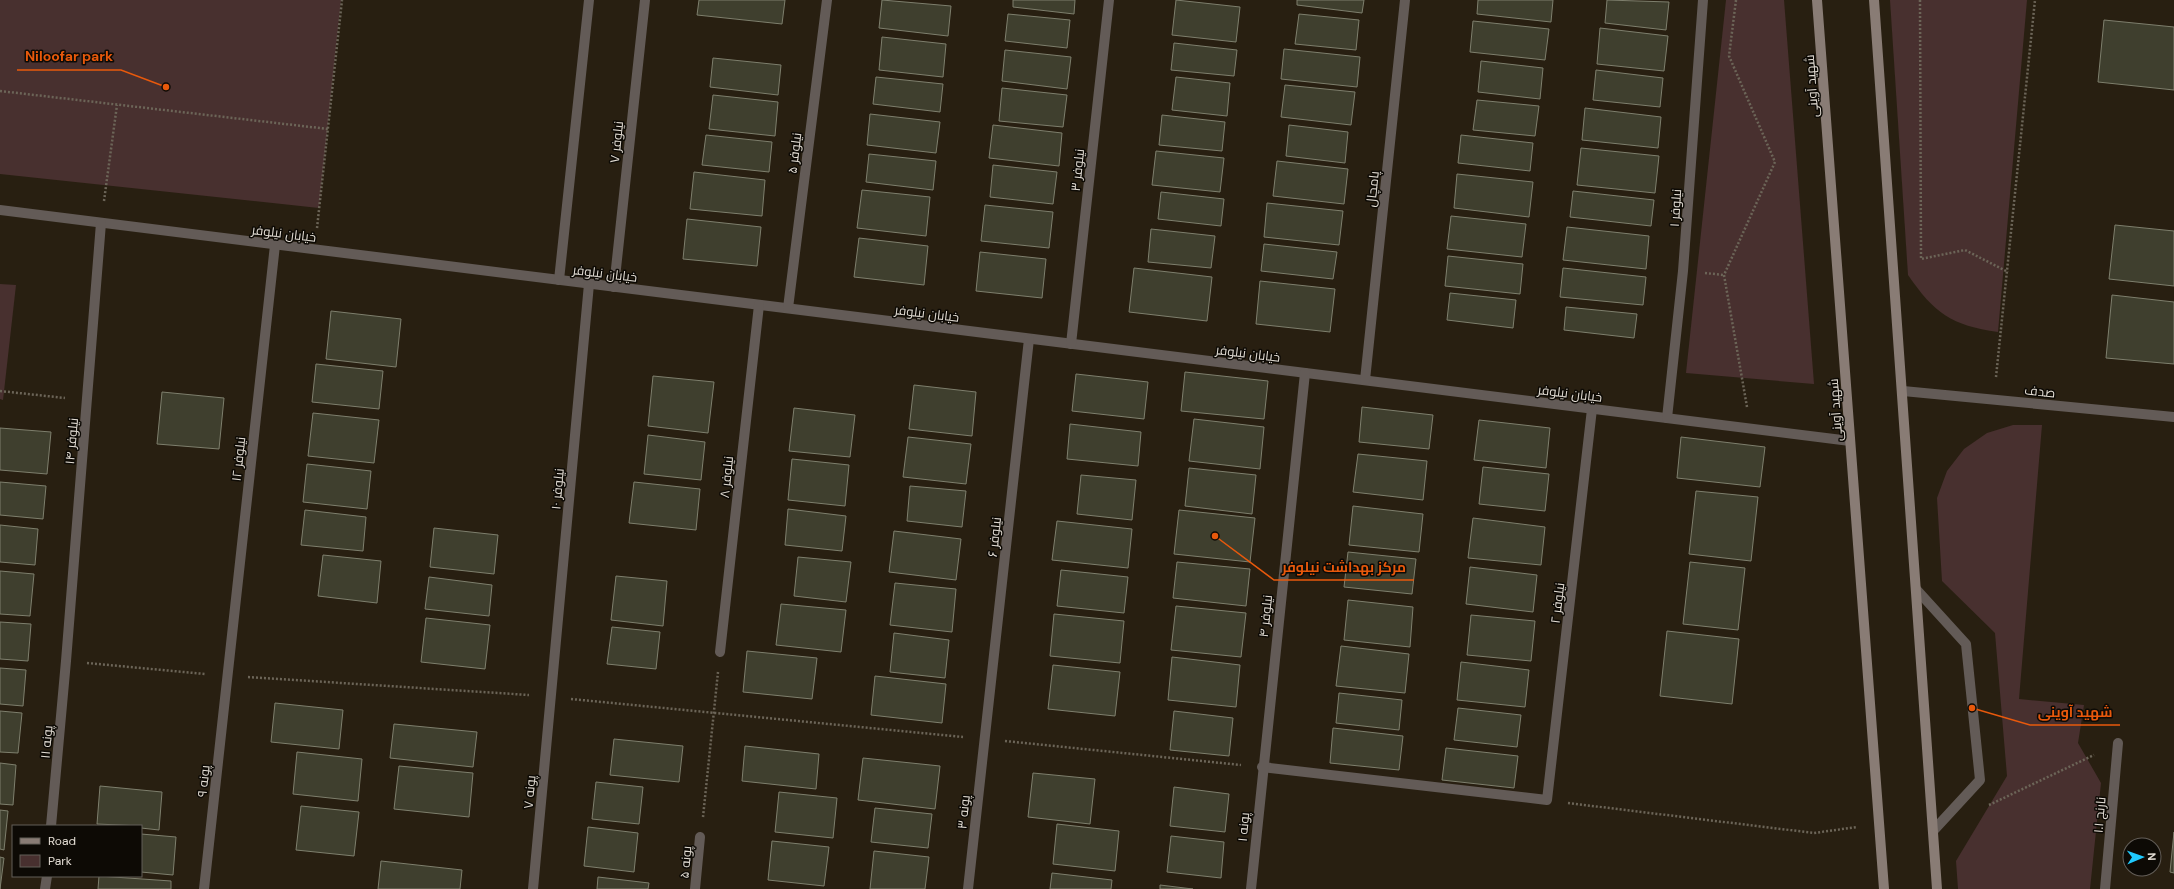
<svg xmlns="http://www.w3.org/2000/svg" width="2174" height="889" font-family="'DM Sans',Cairo,sans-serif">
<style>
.green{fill:#48302f}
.building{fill:#3f3f2e;stroke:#7e7f6d}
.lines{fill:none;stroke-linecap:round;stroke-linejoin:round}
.path{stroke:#6c6558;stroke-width:2.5;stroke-dasharray:2 2;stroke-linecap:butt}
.service{stroke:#635b57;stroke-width:10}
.minor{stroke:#635b57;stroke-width:10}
.secondary{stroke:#897c75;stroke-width:10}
.labels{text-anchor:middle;stroke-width:3;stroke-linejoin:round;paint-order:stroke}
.street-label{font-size:13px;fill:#e3ddd4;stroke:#0d0a05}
.leader{fill:none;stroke:#e8590c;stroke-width:1.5}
.callout-dot{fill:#e8590c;stroke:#0d0a05;stroke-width:1.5}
.callout-label{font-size:14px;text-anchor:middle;font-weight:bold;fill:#e8590c;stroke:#0d0a05;stroke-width:3;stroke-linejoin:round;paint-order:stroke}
</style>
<rect width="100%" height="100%" fill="#281f11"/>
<g class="green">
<path d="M0,0H341L319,208L0,174Z"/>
<path d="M1726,0H1784L1814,384L1686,373Z"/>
<path d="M1890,0H2027L1998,332C1951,325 1935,314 1908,275Z"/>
<path d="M0,284L16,285L3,400L0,399Z"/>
<path d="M2013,425H2042L2019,699L2084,705L2078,743L2101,783L2090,889H1958L1956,861L2007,776L1995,633L1942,581L1937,498L1947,471L1964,449L1987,433Z"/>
</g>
<g class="building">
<path d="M699,0H785L782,24L697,15Z"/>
<path d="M882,0L951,6L948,36L879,28Z"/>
<path d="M1013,0H1075L1074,14L1013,7Z"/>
<path d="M1176,0L1240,7L1236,42L1172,35Z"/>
<path d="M1297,0H1364L1362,13L1297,5Z"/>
<path d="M1478,0H1553L1551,22L1477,14Z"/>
<path d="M1607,0L1669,2L1666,30L1605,23Z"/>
<path d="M1008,14L1070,20L1067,48L1005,41Z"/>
<path d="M1299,14L1359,20L1356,50L1295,44Z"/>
<path d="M2104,20L2174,27V90L2098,82Z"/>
<path d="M1473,21L1549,29L1545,60L1470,52Z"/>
<path d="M1600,28L1668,36L1664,71L1597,64Z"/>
<path d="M882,37L946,44L943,77L879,70Z"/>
<path d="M1174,43L1237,50L1234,76L1171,70Z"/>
<path d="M1284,49L1360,57L1357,87L1281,79Z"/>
<path d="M1005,50L1071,57L1067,89L1002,81Z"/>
<path d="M713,58L781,65L778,95L710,87Z"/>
<path d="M1481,61L1543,68L1540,99L1478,92Z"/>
<path d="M1596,70L1663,78L1660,107L1593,100Z"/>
<path d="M876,77L943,84L940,112L873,104Z"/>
<path d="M1176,77L1230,83L1227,116L1172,110Z"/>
<path d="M1285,85L1355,92L1351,125L1281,117Z"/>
<path d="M1002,88L1067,95L1063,127L999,121Z"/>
<path d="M713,95L778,102L775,136L709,129Z"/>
<path d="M1477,100L1539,106L1535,136L1473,130Z"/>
<path d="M1585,108L1661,117L1658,148L1582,140Z"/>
<path d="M870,114L940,122L936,153L867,145Z"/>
<path d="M1162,115L1225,122L1222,151L1159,145Z"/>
<path d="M993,125L1062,133L1059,166L989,158Z"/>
<path d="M1289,125L1348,132L1345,163L1286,156Z"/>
<path d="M706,135L772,142L769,172L702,165Z"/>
<path d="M1461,135L1533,143L1530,171L1458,163Z"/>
<path d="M1581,148L1659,156L1655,193L1577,185Z"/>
<path d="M1156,151L1224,158L1220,192L1152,185Z"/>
<path d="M869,154L936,161L933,190L866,182Z"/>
<path d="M1277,161L1348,169L1344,204L1273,196Z"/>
<path d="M993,165L1057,172L1053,204L990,197Z"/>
<path d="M694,172L765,180L762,216L690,209Z"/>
<path d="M1457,174L1533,182L1529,217L1454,208Z"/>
<path d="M862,190L930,197L926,236L857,228Z"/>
<path d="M1573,191L1654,200L1651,226L1570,217Z"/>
<path d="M1161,192L1224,199L1221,226L1158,219Z"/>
<path d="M1267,203L1343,211L1339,245L1264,237Z"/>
<path d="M985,205L1053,212L1049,248L981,241Z"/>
<path d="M1451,216L1526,224L1522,257L1447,249Z"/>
<path d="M687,219L761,227L757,266L683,259Z"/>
<path d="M2115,225L2174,231V286L2109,279Z"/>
<path d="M1567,227L1649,236L1646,269L1563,260Z"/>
<path d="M1151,229L1215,236L1211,268L1148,262Z"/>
<path d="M859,238L928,246L924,285L854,277Z"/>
<path d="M1264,244L1337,252L1333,279L1261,271Z"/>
<path d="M980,252L1046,259L1042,298L976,291Z"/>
<path d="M1448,256L1523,264L1520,294L1445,286Z"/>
<path d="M1134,268L1212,277L1207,321L1129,312Z"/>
<path d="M1563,268L1646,277L1643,305L1560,297Z"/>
<path d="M1260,281L1335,289L1330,332L1256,324Z"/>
<path d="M1450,293L1516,300L1513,328L1447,320Z"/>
<path d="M2112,295L2174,302V364L2106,358Z"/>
<path d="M1566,307L1637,314L1634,338L1564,330Z"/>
<path d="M331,311L401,319L396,367L326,359Z"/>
<path d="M316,364L383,371L379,409L312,402Z"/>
<path d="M1185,372L1268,381L1264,419L1181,411Z"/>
<path d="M1076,374L1148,382L1144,419L1072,411Z"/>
<path d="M653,376L714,382L708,433L648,426Z"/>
<path d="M914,385L976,392L972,436L909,429Z"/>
<path d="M162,392L224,398L219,449L157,444Z"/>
<path d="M1362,407L1433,415L1429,449L1359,442Z"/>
<path d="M794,408L855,415L850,457L789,451Z"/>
<path d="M313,413L379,420L374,463L308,456Z"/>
<path d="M1194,419L1264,427L1260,469L1189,461Z"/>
<path d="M1479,420L1550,428L1546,468L1474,460Z"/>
<path d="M1070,424L1141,432L1138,466L1067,459Z"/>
<path d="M0,428L51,432L47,474L0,470Z"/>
<path d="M648,435L705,442L701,480L644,474Z"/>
<path d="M908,437L971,444L966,484L903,477Z"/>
<path d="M1681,437L1765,447L1760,487L1677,478Z"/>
<path d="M1358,454L1427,461L1423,500L1353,492Z"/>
<path d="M792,459L849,465L845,506L788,500Z"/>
<path d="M307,464L371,471L367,509L303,502Z"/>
<path d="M1483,467L1549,474L1545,511L1479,504Z"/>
<path d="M1189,468L1256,475L1252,514L1185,506Z"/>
<path d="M1081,475L1136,480L1132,520L1077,514Z"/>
<path d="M0,482L46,486L43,519L0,515Z"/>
<path d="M634,482L700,489L696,530L629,523Z"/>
<path d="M910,486L966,491L962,527L907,521Z"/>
<path d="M1696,491L1758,497L1751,561L1689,554Z"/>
<path d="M1353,506L1423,514L1419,552L1349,545Z"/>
<path d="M788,509L846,516L842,551L785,545Z"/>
<path d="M305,510L366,517L363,551L301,545Z"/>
<path d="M1179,510L1255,518L1250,562L1174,554Z"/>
<path d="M1473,518L1545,527L1541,565L1468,558Z"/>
<path d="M1057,521L1132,529L1128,568L1052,560Z"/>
<path d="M0,525L38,529L35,565L0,562Z"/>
<path d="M434,528L498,535L494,574L430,567Z"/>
<path d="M894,531L961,539L956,580L889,572Z"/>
<path d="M1348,552L1416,559L1412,594L1344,587Z"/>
<path d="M323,555L381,561L377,603L318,596Z"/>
<path d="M798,557L851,562L846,602L794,596Z"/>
<path d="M1177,562L1250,569L1246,606L1173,598Z"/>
<path d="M1690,562L1745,568L1738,630L1683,624Z"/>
<path d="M1470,567L1537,575L1533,612L1466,604Z"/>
<path d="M1061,570L1128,577L1124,613L1057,606Z"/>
<path d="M0,571L34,574L30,616L0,614Z"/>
<path d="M616,576L667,581L663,626L611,620Z"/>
<path d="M429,577L492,585L489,616L425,609Z"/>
<path d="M895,583L956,589L952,632L890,625Z"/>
<path d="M1348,600L1413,607L1410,647L1344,640Z"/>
<path d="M781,604L846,610L841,652L776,645Z"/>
<path d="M1176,606L1246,613L1241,657L1171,650Z"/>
<path d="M1054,614L1124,621L1120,663L1050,656Z"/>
<path d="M1471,615L1535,621L1531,661L1467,655Z"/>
<path d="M426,618L490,625L485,669L421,662Z"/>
<path d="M0,622L31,624L28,661L0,659Z"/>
<path d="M612,627L660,632L656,669L607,664Z"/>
<path d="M1667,631L1739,639L1732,704L1660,696Z"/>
<path d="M894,633L949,640L945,678L890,672Z"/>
<path d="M1341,646L1409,654L1405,693L1336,686Z"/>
<path d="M747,651L817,658L812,699L743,692Z"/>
<path d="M1172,657L1240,665L1236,707L1168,700Z"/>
<path d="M1461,662L1529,670L1525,707L1457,700Z"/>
<path d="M1053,665L1120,672L1115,716L1048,709Z"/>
<path d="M0,668L26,670L23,706L0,704Z"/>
<path d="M875,676L946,684L942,723L871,715Z"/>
<path d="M1339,693L1402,700L1399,730L1336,723Z"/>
<path d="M275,703L343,710L339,749L271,742Z"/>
<path d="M1458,708L1521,715L1517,747L1454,740Z"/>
<path d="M0,711L22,713L18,753L0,752Z"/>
<path d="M1174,711L1233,718L1229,756L1170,750Z"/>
<path d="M394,724L477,732L473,767L390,758Z"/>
<path d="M1333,728L1403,736L1399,770L1330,763Z"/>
<path d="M614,739L683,746L679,782L610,775Z"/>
<path d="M745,746L819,754L816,789L742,781Z"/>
<path d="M1446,748L1518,756L1514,788L1442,780Z"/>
<path d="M297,752L362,759L358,801L293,794Z"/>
<path d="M863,758L940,766L935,809L858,800Z"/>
<path d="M0,763L16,765L13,805L0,804Z"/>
<path d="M399,766L473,773L469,817L394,809Z"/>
<path d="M1033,773L1095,779L1090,824L1028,817Z"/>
<path d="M596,782L643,787L639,824L592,819Z"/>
<path d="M100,786L162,792L159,830L141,828V826L97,824Z"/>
<path d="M1174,787L1229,794L1225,832L1170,826Z"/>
<path d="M779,792L837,798L833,838L775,832Z"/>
<path d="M301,806L359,812L354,856L296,850Z"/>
<path d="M875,808L932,814L928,848L871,842Z"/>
<path d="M0,810L8,811L4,850L0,849Z"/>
<path d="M1057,824L1119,831L1115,871L1053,864Z"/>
<path d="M588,827L638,833L634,872L584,866Z"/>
<path d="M2174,832V873L2170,872Z"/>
<path d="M141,834L176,837L173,875L141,872Z"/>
<path d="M1171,836L1224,842L1221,878L1167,872Z"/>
<path d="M772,841L829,847L824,886L768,880Z"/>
<path d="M874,851L929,857L925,889H870Z"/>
<path d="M0,857L4,858L0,889Z"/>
<path d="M381,861L462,870L460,889H378Z"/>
<path d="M1052,873L1112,880L1111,889H1050Z"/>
<path d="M99,876L171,881V889H98Z"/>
<path d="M598,877L649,883L648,889H597Z"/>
<path d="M1160,885L1193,889H1160Z"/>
</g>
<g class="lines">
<g class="path">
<path d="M1736,0L1729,56L1775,162L1724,275L1747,407"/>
<path d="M1920,0L1921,259L1965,250L2008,272"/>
<path d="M0,91L328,129"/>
<path d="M104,201L117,105"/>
<path d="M317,228L342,0"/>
<path d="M1705,273L1724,275"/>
<path d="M1996,377L2035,0"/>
<path d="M0,391L65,398"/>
<path d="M87,663L205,674"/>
<path d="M248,677L529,695"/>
<path d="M571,699L963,737"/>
<path d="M1005,741L1241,765"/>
<path d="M1568,803L1814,833L1857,827"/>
<path d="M1989,805L2094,755"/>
<path d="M703,817L718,672"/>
</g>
<path class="service" d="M1916,589L1966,644L1980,780L1933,831"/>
<g class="minor">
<path d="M0,210L1850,441"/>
<path d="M559,280L589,0"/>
<path d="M614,287L645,0"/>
<path d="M788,308L827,0"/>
<path d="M1071,344L1109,0"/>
<path d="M1365,380L1405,0"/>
<path d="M1903,391L2174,417"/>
<path d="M1667,418L1683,271L1703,0"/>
<path d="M720,652L759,305"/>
<path d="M1262,767L1547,800L1592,409"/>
<path d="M51,826L66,661L101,223"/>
<path d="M45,889L47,876"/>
<path d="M204,889L275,245"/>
<path d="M533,889L589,284"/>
<path d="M695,889L700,837"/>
<path d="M968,889L1029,339"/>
<path d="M1251,889L1305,373"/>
<path d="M2105,889L2118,743"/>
</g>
<g class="secondary">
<path d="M1817,0L1884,889"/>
<path d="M1874,0L1937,889"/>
</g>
</g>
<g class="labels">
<g class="street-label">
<text transform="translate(1811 86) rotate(-94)" y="5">شهید آوینی</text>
<text transform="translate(616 142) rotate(-84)" y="5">نیلوفر ۷</text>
<text transform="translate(794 153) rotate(-83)" y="5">نیلوفر ۵</text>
<text transform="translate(1077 170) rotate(-84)" y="5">نیلوفر ۳</text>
<text transform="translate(1372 189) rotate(-84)" y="5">پامچال</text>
<text transform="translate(1675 208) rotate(-86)" y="5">نیلوفر ۱</text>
<text transform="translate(284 233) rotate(7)" y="5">خیابان نیلوفر</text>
<text transform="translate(605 273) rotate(7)" y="5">خیابان نیلوفر</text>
<text transform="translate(927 313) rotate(7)" y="5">خیابان نیلوفر</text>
<text transform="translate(1248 353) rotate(7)" y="5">خیابان نیلوفر</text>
<text transform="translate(2040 391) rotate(6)" y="5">صدف</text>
<text transform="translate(1570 393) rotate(7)" y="5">خیابان نیلوفر</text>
<text transform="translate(1835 410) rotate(-94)" y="5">شهید آوینی</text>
<text transform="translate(71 441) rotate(-85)" y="5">نیلوفر ۱۴</text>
<text transform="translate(238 459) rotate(-84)" y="5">نیلوفر ۱۲</text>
<text transform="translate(726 477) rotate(-84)" y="5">نیلوفر ۸</text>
<text transform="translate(557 489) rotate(-85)" y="5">نیلوفر ۱۰</text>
<text transform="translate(994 537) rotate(-84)" y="5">نیلوفر ۶</text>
<text transform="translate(1557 603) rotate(-83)" y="5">نیلوفر ۲</text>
<text transform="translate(1265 616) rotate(-84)" y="5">نیلوفر ۴</text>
<text transform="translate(46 742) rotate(-85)" y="5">پونه ۱۱</text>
<text transform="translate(203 781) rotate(-84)" y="5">پونه ۹</text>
<text transform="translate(529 792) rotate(-85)" y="5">پونه ۷</text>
<text transform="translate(963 812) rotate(-84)" y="5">پونه ۳</text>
<text transform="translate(2099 815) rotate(-85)" y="5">نارنج ۱.۱</text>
<text transform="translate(1243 827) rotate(-85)" y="5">پونه ۱</text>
<text transform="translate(685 862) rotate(-85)" y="5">پونه ۵</text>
</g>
</g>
<path class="leader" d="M166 87L121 70H17M1215 536L1274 580H1414M1972 708L2030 725H2120"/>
<g class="callout-dot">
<circle cx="166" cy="87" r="4"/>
<circle cx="1215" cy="536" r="4"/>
<circle cx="1972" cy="708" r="4"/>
</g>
<g class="callout-label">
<text x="69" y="61">Niloofar park</text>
<text x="1344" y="572">مرکز بهداشت نیلوفر</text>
<text x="2075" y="717">شهید آوینی</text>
</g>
<rect x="12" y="825" width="130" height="52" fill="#0d0a05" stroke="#635e58"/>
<rect x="20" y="838" width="20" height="6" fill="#897c75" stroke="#635e58"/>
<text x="48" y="845" font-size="12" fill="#e3ddd4">Road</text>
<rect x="20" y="855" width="20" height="12" fill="#48302f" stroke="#635e58"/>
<text x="48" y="865" font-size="12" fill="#e3ddd4">Park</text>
<g transform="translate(2142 857) rotate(88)"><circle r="19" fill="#0d0a05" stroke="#635e58"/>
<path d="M0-3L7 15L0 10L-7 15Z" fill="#20c9fd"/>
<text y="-6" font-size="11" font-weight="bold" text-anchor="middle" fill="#e3ddd4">N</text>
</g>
</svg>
